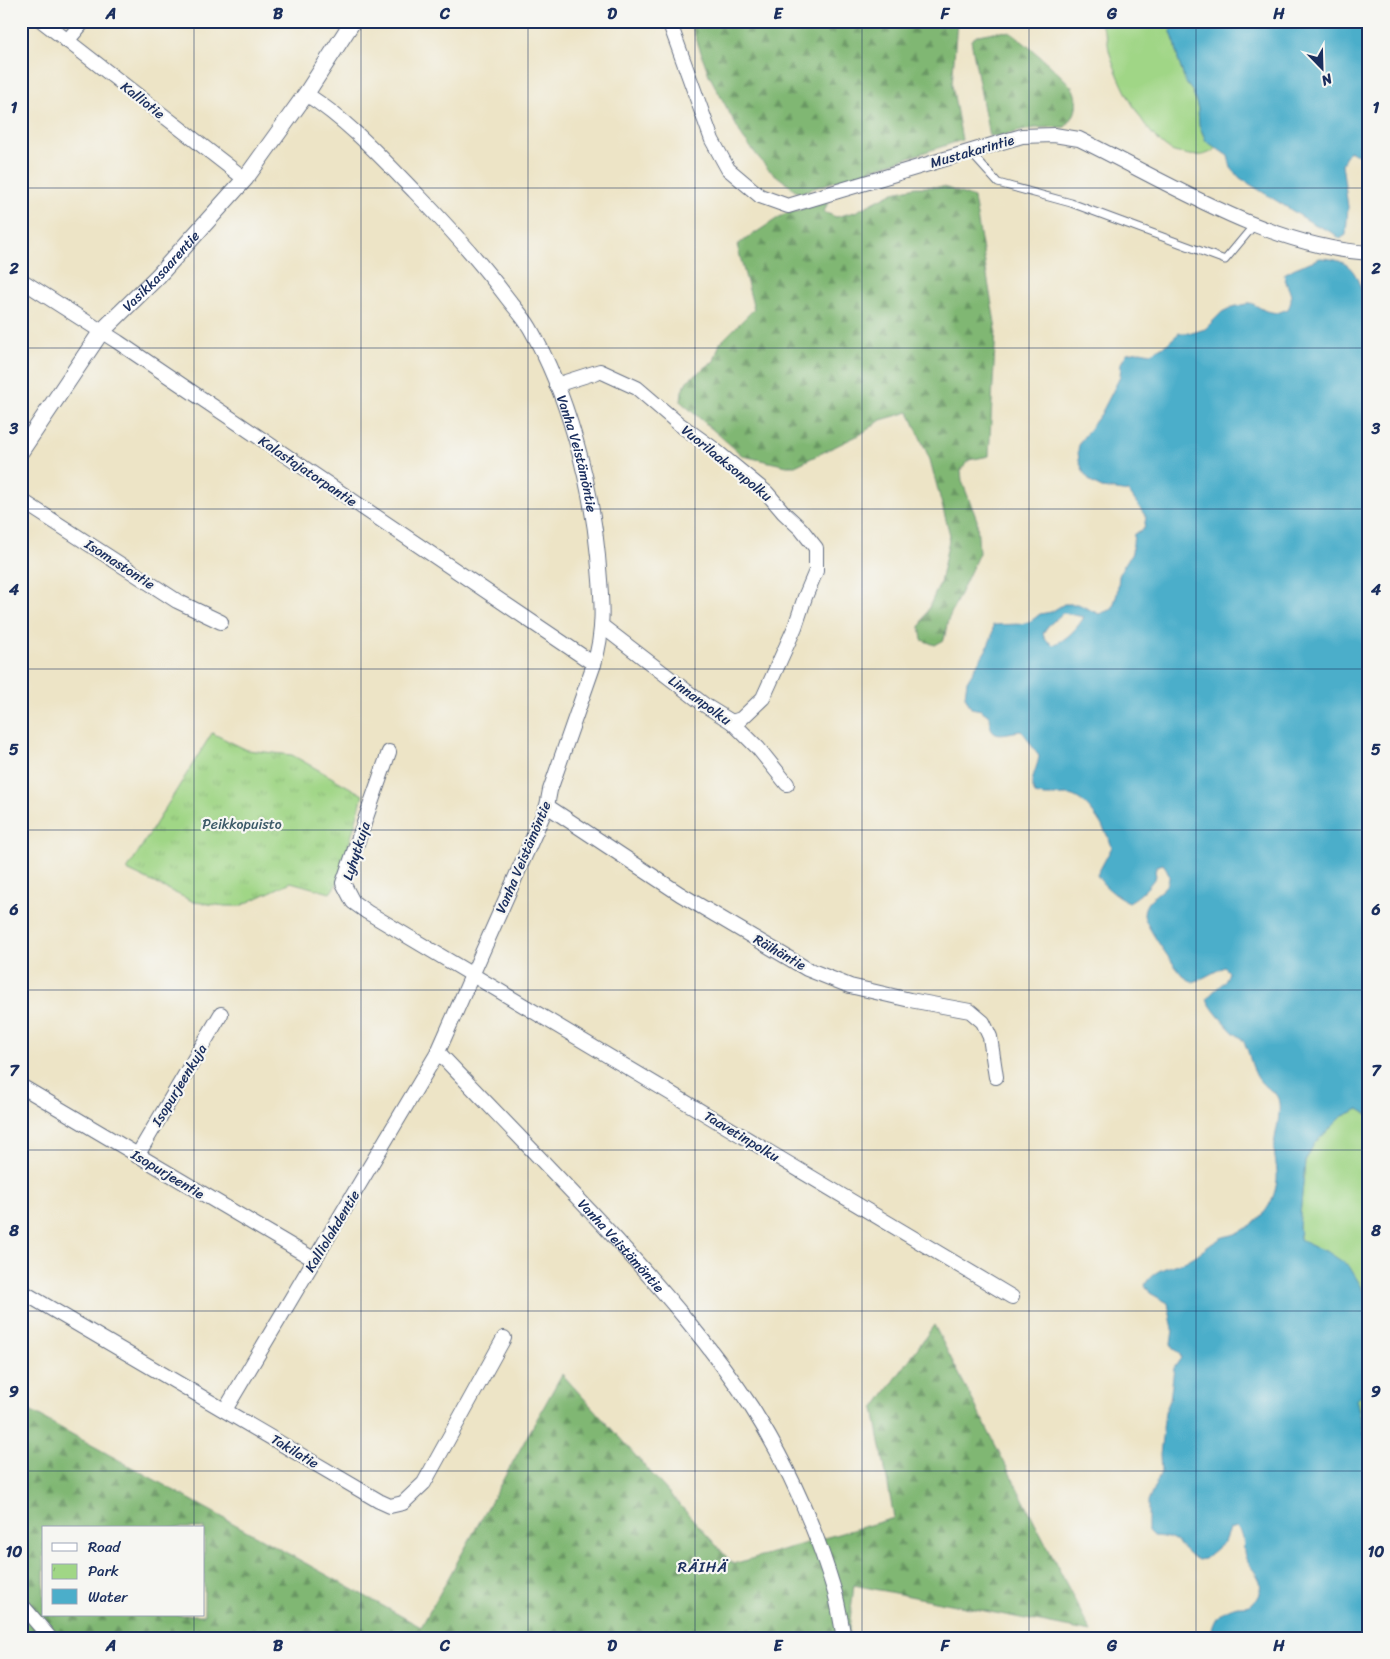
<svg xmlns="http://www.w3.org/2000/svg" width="1390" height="1659" font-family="Sriracha,sans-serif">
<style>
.grass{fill:#a0d686;stroke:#5e8272}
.forest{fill:url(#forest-firs);stroke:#4e7368;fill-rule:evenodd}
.park{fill:url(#park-tufts);stroke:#5e8272}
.water{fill:#4baeca;stroke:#336e94;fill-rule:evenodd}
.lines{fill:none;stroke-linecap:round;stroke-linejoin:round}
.service-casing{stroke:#646e82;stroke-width:9}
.minor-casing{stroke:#646e82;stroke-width:16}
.tertiary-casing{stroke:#646e82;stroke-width:18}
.service{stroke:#fff;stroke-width:7}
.minor{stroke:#fff;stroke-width:14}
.tertiary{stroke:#fff;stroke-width:16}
.grid{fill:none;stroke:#1b2f5e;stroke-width:1;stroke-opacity:0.55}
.labels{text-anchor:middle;stroke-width:4.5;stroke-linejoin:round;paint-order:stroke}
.street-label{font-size:14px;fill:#1b2f5e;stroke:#f6f6f2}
.park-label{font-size:14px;fill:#3c5968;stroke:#f6f6f2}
.neighbourhood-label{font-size:15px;letter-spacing:1px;fill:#1b2f5e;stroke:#f6f6f2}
.neatline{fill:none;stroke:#1b2f5e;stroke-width:2}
.grid-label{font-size:16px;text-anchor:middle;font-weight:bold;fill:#1b2f5e}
</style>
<defs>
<pattern id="forest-firs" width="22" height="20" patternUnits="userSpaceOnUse" patternTransform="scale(1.25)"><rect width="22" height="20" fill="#80b773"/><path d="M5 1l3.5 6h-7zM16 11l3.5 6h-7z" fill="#689562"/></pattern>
<pattern id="park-tufts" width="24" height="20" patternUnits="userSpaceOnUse" patternTransform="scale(1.25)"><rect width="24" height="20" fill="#a0d686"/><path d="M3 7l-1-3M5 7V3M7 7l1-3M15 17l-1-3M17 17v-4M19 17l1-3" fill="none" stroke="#89b876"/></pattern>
</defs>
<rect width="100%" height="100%" fill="#f6f6f2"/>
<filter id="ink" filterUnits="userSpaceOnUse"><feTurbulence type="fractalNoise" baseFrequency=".02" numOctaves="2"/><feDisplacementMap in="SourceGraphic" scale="10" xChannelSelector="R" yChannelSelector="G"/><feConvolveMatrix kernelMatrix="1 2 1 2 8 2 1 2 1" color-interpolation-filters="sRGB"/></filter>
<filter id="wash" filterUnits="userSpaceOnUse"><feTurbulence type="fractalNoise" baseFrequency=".0096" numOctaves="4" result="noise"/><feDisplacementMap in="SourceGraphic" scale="20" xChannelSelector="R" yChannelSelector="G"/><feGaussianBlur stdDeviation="1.12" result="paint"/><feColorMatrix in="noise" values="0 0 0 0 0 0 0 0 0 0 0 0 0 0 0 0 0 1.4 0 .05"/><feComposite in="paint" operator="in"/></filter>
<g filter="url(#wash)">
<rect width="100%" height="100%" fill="#ede4c6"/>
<g class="grass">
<path d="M1099,21H1171V32L1176,46L1178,60L1186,83L1193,92L1198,109L1199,125L1206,141L1217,148C1207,156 1197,157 1184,154C1180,153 1174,153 1170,150C1144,134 1119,82 1110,54C1108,48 1108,41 1106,35C1104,30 1101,26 1099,21Z"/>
<path d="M1359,1109L1369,1115V1299L1361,1288L1328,1252L1309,1245L1300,1239L1299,1226L1305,1162L1314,1143L1343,1116Z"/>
<path d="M1369,1389V1453L1356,1399Z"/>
</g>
<g class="forest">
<path d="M692,21H957L952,85L962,140L799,193L768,169L743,138L709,75L692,27Z"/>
<path d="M994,32C998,32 1005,31 1009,32C1017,35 1069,81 1073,89C1080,104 1076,116 1065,127L1035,128L999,136H989L971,40L978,35Z"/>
<path d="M916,187H944L974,198L996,329L989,456L969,460L961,470L962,481L977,520L979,553L948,620L944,640L935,645L922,640L920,627L940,583L950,535L930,460L909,412L881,420L861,434L795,466H787L743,456L681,402L682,391L687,381L714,361L720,343L754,309L737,245L784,214L828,202L824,212L836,217L855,212L894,192Z"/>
<path d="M934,1325L1091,1632L854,1585L848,1638H21V1406L421,1627L562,1374L733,1564L894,1518L874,1409ZM44,1528H204V1615H44Z"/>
</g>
<path class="park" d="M212,733L247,750L292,755L363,795L339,881L330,893L291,882L240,906H225L194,902L127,870Z"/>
<g class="water">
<path d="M1171,21H1369V159C1361,158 1357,153 1349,151L1342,164L1348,207L1346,235L1340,239L1333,233L1312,223L1240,178L1231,168L1228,156L1206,141L1199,125L1198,109L1193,92L1186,83L1178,60L1176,46L1171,32Z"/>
<path d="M1320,258C1360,259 1356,281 1369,312V1115L1359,1109L1343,1116L1314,1144L1305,1162L1299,1226L1300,1239L1309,1245L1328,1252L1349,1266L1369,1299V1389L1356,1399L1369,1453V1621L1361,1638H1211C1212,1620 1220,1609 1238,1606C1241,1606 1247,1606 1250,1605C1257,1601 1262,1590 1260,1582C1258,1574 1250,1567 1246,1559C1241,1548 1247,1536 1237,1527L1229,1529L1224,1542L1204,1559L1198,1560C1178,1549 1182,1537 1153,1536L1148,1531V1502L1161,1472L1160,1454L1165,1412L1170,1400L1174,1368L1181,1358L1179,1352L1174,1349L1171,1344L1173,1330L1168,1303L1150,1293L1145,1285C1153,1269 1170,1267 1186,1261C1199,1255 1208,1245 1221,1238C1225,1236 1230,1236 1235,1234C1259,1224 1274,1206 1277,1180C1278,1169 1274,1157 1274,1146C1275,1133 1284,1105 1276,1095C1274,1092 1270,1090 1267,1088C1261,1083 1256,1077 1254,1070C1249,1059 1249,1048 1241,1038C1238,1035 1233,1033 1230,1029C1222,1020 1212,1010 1207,999C1214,989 1226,984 1229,972L1224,967L1201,979L1193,982C1189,980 1186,978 1183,976C1175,967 1144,925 1144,914C1144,891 1184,890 1163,864L1157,866L1155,871L1156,876C1149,887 1140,896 1129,902C1116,896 1104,887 1097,875L1112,847C1107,831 1086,795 1067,795C1054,795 1048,798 1035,794C1028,779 1037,771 1039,756C1032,748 1029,738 1021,731C1002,733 990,741 989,716L981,710L971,708L965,696L967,681L986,650L992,636L993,625L1021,624L1031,621L1040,614L1051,612L1064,604H1078L1099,614L1112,609L1117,594L1119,576L1123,567L1132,553L1134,534L1144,529L1146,517L1129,492L1102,488L1092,483L1084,473L1079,461L1078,451L1079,443L1101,414L1120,377L1121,363L1127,353L1140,351L1151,353L1167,344L1179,333H1192L1205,329L1222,312L1232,307L1251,303L1266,311L1277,313L1288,309C1296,294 1286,289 1284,274L1295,268ZM1063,613L1084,617C1077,629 1066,640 1053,645L1045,639L1043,633L1048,626Z"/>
</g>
</g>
<g filter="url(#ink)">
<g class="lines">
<g class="service-casing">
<path id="service" d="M970,152L998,183L1071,203L1225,260L1255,224"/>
</g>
<g class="minor-casing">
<g id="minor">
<path d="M42,21L245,179"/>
<path d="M669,21L712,140L728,169L760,196L788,206L1022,136L1054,135L1079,139C1170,183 1266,246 1369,253"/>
<path d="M67,41L84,21"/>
<path id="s1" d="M306,94C347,120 381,157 415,192C447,225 477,258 505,295C513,306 523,316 530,328C567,393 591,481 598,556C601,594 606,626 594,664L550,790L547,806L438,1052C497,1114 557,1175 615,1238C664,1292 712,1347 752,1408C788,1465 816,1529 835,1593C839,1608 841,1623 844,1638"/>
<path d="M21,280L118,342L594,664"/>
<path d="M556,385L600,371L637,388L679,424L711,447L767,493L784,513L801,529L816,548V571L805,597L795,627L763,698L741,719L732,722"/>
<path d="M21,500L177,601L221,622"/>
<path d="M602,626L706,706L732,722L758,748L787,784"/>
<path d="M389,752L343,883L353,902L367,912L1012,1297"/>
<path d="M547,806L680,894L807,969L850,986L910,1000L970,1011L983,1022L990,1037L996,1077"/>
<path d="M21,1086L315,1260"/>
<path d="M137,1156L221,1014"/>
<path d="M21,1291L379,1501L390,1506L403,1503L424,1483L504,1338"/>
<path d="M225,1410L438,1052"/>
<path d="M21,1604L50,1638"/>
</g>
</g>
<g class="tertiary-casing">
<g id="tertiary">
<path id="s2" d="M21,451L101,332L158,276L245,179L306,94L353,21"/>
</g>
</g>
<use href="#service" class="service"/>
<use href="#minor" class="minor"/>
<use href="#tertiary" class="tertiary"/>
</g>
</g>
<path class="grid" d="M194,21V1528M361,21V1638M528,21V1638M695,21V1638M862,21V1638M1029,21V1638M1196,21V1638M21,188H1369M21,348H1369M21,509H1369M21,669H1369M21,830H1369M21,990H1369M21,1150H1369M21,1311H1369M21,1471H1369M194,1615V1638"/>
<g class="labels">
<g class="street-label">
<text transform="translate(143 100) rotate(38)" y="5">Kalliotie</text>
<text transform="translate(972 151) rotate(-16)" y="5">Mustakarintie</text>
<text dy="5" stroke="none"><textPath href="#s2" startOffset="229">Vasikkasaarentie</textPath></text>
<text dy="5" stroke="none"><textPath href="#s1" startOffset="460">Vanha Veistämöntie</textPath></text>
<text transform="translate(727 463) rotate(39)" y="5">Vuorilaaksonpolku</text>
<text transform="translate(308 471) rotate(34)" y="5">Kalastajatorpantie</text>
<text transform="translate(120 564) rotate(33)" y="5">Isomastontie</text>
<text transform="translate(700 700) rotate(36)" y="5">Linnanpolku</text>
<text transform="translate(356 851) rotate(-72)" y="5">Lyhytkuja</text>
<text transform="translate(523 857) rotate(-67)" y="5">Vanha Veistämöntie</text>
<text transform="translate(780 952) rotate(30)" y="5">Räihäntie</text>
<text transform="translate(179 1085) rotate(-59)" y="5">Isopurjeenkuja</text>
<text transform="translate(742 1136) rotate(31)" y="5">Taavetinpolku</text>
<text transform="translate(168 1174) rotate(31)" y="5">Isopurjeentie</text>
<text transform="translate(332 1231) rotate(-59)" y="5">Kalliolahdentie</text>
<text dy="5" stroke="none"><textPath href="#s1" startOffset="1359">Vanha Veistämöntie</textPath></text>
<text transform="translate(295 1451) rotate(31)" y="5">Takilatie</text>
</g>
<g class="park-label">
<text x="242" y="829">Peikkopuisto</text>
</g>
<g class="neighbourhood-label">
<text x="703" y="1572">RÄIHÄ</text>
</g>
</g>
<rect width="1390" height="1659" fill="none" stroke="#f6f6f2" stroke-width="55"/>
<rect x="42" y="1526" width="162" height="90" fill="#f6f6f2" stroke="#9ea6b7"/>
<rect x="52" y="1543" width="25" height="8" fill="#ffffff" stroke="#9ea6b7"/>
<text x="88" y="1552" font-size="15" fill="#1b2f5e">Road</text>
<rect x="52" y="1564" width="25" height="15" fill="url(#park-tufts)" stroke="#9ea6b7"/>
<text x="88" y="1576" font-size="15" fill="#1b2f5e">Park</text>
<rect x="52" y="1589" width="25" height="15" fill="#4baeca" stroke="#9ea6b7"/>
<text x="88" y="1602" font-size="15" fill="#1b2f5e">Water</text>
<g transform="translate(1322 68) rotate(157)" stroke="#f6f6f2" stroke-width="4" paint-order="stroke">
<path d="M0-4L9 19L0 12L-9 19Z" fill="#1b2f5e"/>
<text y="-8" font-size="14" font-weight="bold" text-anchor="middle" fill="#1b2f5e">N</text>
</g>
<rect x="28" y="28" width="1334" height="1604" class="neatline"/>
<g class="grid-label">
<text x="111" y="19">A</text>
<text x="278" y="19">B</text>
<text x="445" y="19">C</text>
<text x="612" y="19">D</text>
<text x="778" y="19">E</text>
<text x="945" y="19">F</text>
<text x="1112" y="19">G</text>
<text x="1279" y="19">H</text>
<text x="14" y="113">1</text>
<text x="1376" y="113">1</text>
<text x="14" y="274">2</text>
<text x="1376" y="274">2</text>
<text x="14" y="434">3</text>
<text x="1376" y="434">3</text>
<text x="14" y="595">4</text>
<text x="1376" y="595">4</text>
<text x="14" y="755">5</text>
<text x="1376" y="755">5</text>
<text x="14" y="915">6</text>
<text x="1376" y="915">6</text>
<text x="14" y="1076">7</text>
<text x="1376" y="1076">7</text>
<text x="14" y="1236">8</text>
<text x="1376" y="1236">8</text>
<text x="14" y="1397">9</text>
<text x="1376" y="1397">9</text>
<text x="14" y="1557">10</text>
<text x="1376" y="1557">10</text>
<text x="111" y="1651">A</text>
<text x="278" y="1651">B</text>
<text x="445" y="1651">C</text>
<text x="612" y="1651">D</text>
<text x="778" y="1651">E</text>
<text x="945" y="1651">F</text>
<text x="1112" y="1651">G</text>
<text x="1279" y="1651">H</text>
</g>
</svg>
